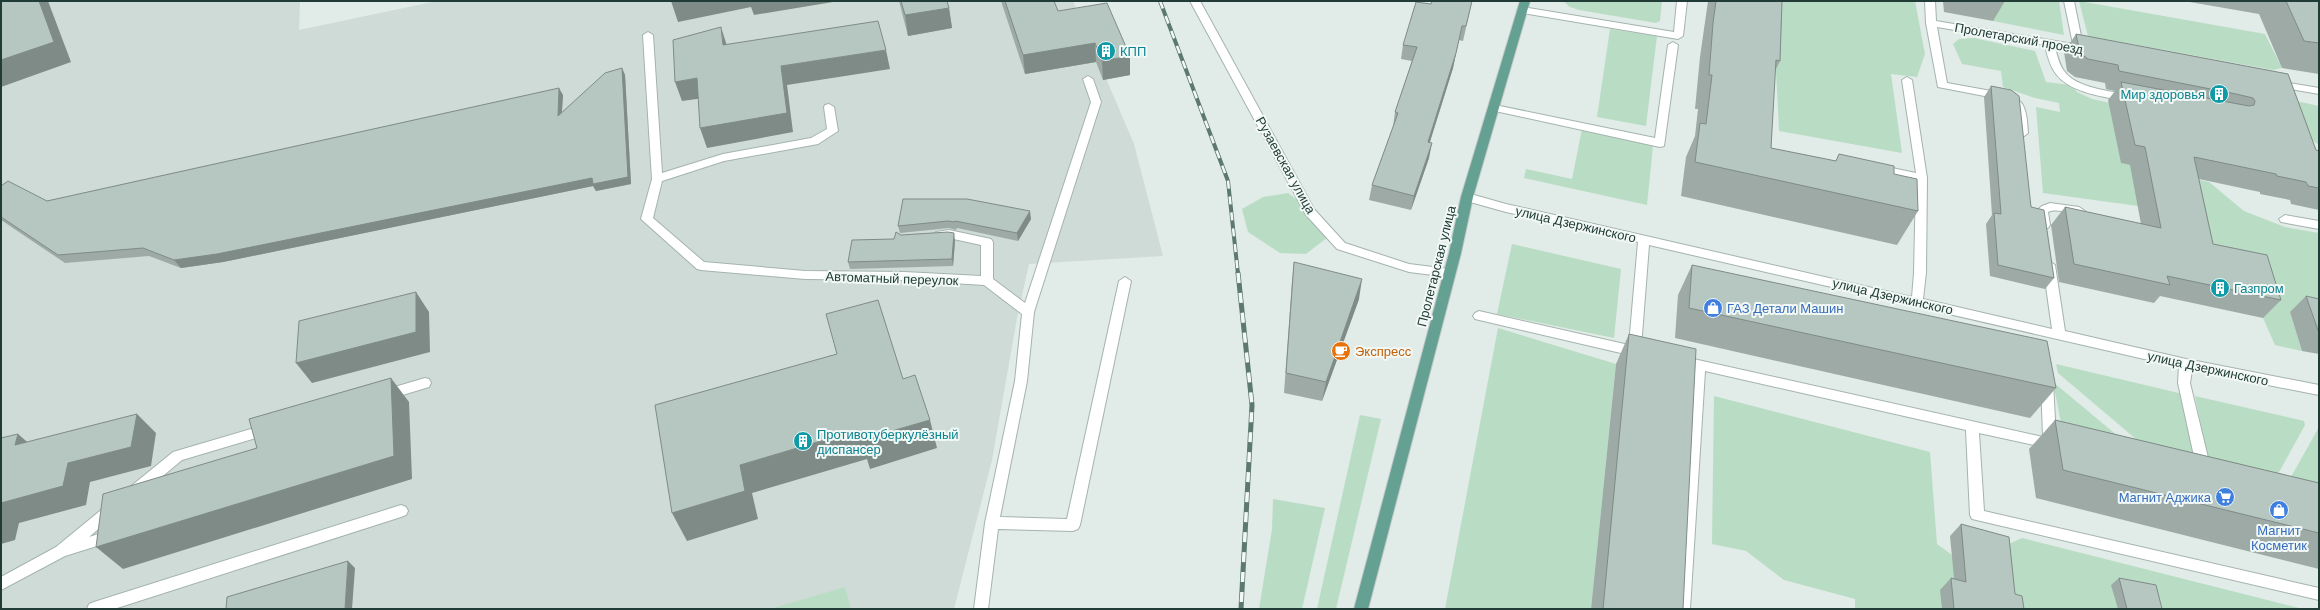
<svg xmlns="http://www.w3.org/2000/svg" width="2320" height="610" font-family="Arial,sans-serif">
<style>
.built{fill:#cfdbd6}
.green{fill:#b9ddc4}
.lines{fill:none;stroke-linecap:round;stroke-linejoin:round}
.minor-casing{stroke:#a4b3ae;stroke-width:2}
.major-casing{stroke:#c1c8c7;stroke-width:2}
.minor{fill:#fff;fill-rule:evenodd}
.major{fill:#65a193;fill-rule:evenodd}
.rail-far1-casing{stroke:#5c7871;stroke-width:4}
.rail-casing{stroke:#5c7871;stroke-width:5}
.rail-far1{stroke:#f1f8f5;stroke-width:2.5;stroke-dasharray:8;stroke-linecap:butt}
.rail{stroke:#f1f8f5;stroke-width:3.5;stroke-dasharray:10;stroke-linecap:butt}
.wall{fill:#9daaa5}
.shaded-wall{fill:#7f8b86}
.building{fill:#b6c6c0;stroke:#7f8b86}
.labels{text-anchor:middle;stroke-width:4;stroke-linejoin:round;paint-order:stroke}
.street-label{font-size:13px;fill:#213c36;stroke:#f1f8f5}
.culture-label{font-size:13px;fill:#0d838f;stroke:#f1f8f5;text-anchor:start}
.shop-label{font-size:13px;fill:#366cbe;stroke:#f1f8f5;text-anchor:start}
.food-label{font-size:13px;fill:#c56008;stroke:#f1f8f5;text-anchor:start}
</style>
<rect width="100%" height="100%" fill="#e1ebe7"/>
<path class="built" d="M1,1H300L299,30L437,1H1073L1134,144L1163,256L1029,264L1017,318L992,460L954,609H1Z"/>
<g class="green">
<path d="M1563,1H1662L1660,21L1656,23L1579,10L1570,7Z"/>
<path d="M1760,1H1915L1925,54L1917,77L1891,74L1902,153L1779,131L1775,52Z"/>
<path d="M1990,1H2059L2064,35L1993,21Z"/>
<path d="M2079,1L2265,34L2282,68L2273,70L2088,36Z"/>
<path d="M1610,29L1657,36L1646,126L1597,117Z"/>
<path d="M1974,38L2035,51L2046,82L2071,85L2077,92L2092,99L2228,129L2121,163L2209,182L2244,211L2285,227L2319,233V318L2290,312L2302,351L2275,345L2263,318L2136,192L2138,206L2043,193L2036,107L2060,112L2059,103L2035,98L2003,87L2001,71L1962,64L1953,44L1959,39Z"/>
<path d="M2287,99L2319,106V145L2303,133Z"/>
<path d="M1582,129L1653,146L1647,205L1524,178L1526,169L1572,179Z"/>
<path d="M1288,193L1321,217L1328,237L1306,254L1280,253L1248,232L1242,209L1263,197Z"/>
<path d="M1512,244L1621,269L1614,338L1497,314Z"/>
<path d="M1498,328L1616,364L1591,609H1445Z"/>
<path d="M2056,364L2183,394L2195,457L2143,445L2058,373Z"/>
<path d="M2053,382L2125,442L2062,428Z"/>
<path d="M1714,396L1930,452L1937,544L1952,555L1998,549L2022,538L2303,609H1855V599L1784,580L1746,551L1712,544Z"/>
<path d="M2195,396L2304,421L2305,425L2278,474L2208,459Z"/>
<path d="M1360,415L1381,419L1336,609H1317Z"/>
<path d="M2319,427V483L2291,477Z"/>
<path d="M1273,499L1325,508L1302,609H1259L1272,529Z"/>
<path d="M845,587L851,609H770Z"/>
</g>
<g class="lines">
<g class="minor-casing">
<g id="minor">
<path d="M1190,1H1200L1314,209L1345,243L1409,264L1449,269L1453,270L1455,273L1453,276L1449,277L1409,272L1337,249L1306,215Z"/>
<path d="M1677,1H1687L1683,36L1678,39L1522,13L1517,10L1522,7L1674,32Z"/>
<path d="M1925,1H1935L1936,21L2073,44L2064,1H2074L2083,46L2089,49L2084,52L2055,47C2057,55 2059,64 2064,71C2077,89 2110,90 2131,96L2132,98L2127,101C2105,97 2070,93 2056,74C2050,66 2047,55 2045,45L1937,27L1947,83L2008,94C2027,99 2027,117 2028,133L2023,137L2019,136L2014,108L2005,100L1938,87L1926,23Z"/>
<path d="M648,32L653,35L662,173L723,154L811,138L827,129L824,107L825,105L829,104L834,107L838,131L818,144L724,161L662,181L653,218L704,262L805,271L904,272L981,276V245L949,238L940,239L934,235L936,232L949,230L991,239L993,242V279L1025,303L1091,102L1083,79L1088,76L1093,79L1101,102L1034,312L1027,381L1000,517L1067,519L1119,281L1125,277L1131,281L1080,525L1078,529L1073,531L998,529L988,609H974L985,523L1015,381L1022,314L984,285L904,280L805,279L701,270L697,269L641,219L652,179L643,35Z"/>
<path d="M1673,42L1678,45L1664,146L1660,147L1495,111L1490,108L1495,105L1655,138L1668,45Z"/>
<path d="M1907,77L1912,80L1927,178L1926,273L1923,299L2052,329L2043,265L2049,261L2055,265L2065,331L2186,359L2319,385V395L2192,370L2190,383L2211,470L2209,474L2204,476L2199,474L2197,470L2178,383L2179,367L1649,245L1641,348L1644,352L1642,355L1638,357L1475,319L1473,316L1475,313L1479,311L1629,345L1638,242L1506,212L1463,200L1461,197L1467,193L1506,204L1912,297L1914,273L1916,181L1878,173L1873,169L1878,165L1916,173L1902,80Z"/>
<path d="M2277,81L2319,88V94L2273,86V82Z"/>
<path d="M2050,203L2079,207L2085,211L2079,215C2069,213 2057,208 2048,212L2050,225L2048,228H2040L2036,211L2042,206Z"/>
<path d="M2285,215L2319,221V229L2281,222L2279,219Z"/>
<path d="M1680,356L2043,437L2041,381L2043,377H2051L2053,381L2056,440L2059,444L2057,448L2052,449L1979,433L1984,511L2319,588V600L1972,519L1970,515L1966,430L1705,371L1690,609H1676L1692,369L1676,364L1674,361L1676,358Z"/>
<path d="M425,378L429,379L431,383L429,387L386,400L381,399L380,395L381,391Z"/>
<path d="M268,424L273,425L275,429L273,433L182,460L140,495L135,497L130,495L128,491L130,487L173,452Z"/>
<path d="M111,504L116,506L118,510L116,514L89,537L108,531L113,533L115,537L113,541L65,556L1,590V577L56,547L106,506Z"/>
<path d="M401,505L406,507L408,511L406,515L401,517L114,609H87L89,604L94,602Z"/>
</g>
</g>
<g class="major-casing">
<path id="major" d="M1520,1H1530L1473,197L1461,253L1368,609H1354L1449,253L1461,197Z"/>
</g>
<use href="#minor" class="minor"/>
<use href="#major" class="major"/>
<g class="rail-far1-casing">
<path id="rail-far1" d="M1160,1L1228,181L1238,274"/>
</g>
<g class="rail-casing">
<path id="rail" d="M1238,273L1252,405L1241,609"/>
</g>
<use href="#rail-far1" class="rail-far1"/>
<use href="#rail" class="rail"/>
</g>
<g class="wall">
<path d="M899,1H947L949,8L952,28L908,36Z"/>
<path d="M1001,1H1054L1058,11L1130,56V75L1103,80L1096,62L1025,74Z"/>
<path d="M1472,1L1463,41L1459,40L1453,68L1430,142L1429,158L1411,210L1369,200L1372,185L1393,127L1395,112L1412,61L1401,59L1403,45L1431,4Z"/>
<path d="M1708,1H1782L1780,61L1775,71L1771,148L1836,161L1839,154L1894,174L1918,211L1897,245L1681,196L1686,157L1695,136L1698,109H1695L1700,57Z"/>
<path d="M1943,1H2005L1993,21L1944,12Z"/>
<path d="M2184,1H2319V74L2282,68L2259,14Z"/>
<path d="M2076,34L2288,74L2316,150L2319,151V210L2291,204L2290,200L2260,194V192L2199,179L2213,244L2281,300L2263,318L2160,296L2154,303L2059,282L2051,225L2065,207L2141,224L2130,165L2121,163L2108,100L2115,91L2106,89L2105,83L2075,77L2067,71L2064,52Z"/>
<path d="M622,68L625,75L631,184L596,191L593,186L223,262L181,268L149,256L65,263L1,220V186L47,201L563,95L562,112Z"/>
<path d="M1991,86L2031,207L2054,278L2045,289L1990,276L1986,224L1992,215L1984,97Z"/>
<path d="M903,199L1031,219L1018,241L957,228L956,230L949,228L900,233L898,226Z"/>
<path d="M901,235L955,241L953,266L850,269L848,262Z"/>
<path d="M1294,262L1359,299L1322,401L1284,393L1292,282Z"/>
<path d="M1692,265L2056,388L2030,418L1675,338L1678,295Z"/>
<path d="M2306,296L2319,299V354L2302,351L2290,312Z"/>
<path d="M1629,334L1683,609H1591L1616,364Z"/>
<path d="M2055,420L2319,483V569L2036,498L2029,449Z"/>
<path d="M1961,524L2015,594L2024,609H1942L1940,590L1951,578H1954L1950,536Z"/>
<path d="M2119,578L2162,609H2118L2111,585Z"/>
</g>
<g class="shaded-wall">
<path d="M39,1H48L71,62L1,87V60Z"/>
<path d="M671,1H839L754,15L751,7L678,22Z"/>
<path d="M949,8L952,28L908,36L905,15Z"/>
<path d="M721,27L727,46L723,45Z"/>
<path d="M1095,43L1096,62L1025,74L1023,55Z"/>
<path d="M886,50L890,69L787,85L793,132L707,148L700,128L781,66Z"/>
<path d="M1456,53L1453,68L1425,157L1428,142Z"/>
<path d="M1130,56V75L1103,80L1102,61Z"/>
<path d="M622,68L625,75L631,184L596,191L593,186L223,262L181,268L174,260L592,178Z"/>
<path d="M697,78L704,98L682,101L675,82Z"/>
<path d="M559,88L563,95L561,123L558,116Z"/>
<path d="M1432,143L1429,158L1411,210L1414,196Z"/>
<path d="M1030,211L1031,219L1018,241L1017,233Z"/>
<path d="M954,233L955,241L953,266L952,259Z"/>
<path d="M1362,279L1359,299L1322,401L1326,382Z"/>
<path d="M416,292L429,312L430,352L312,383L296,363Z"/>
<path d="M391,378L409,402L412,479L123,569L96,547Z"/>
<path d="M137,414L156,433L151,466L90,482L86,505L19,523L15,540L1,544V503Z"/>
<path d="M930,420L937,448L870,469L867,459L752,493L758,519L687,541L672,513L740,465L858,430Z"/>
<path d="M18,434L40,453L15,445Z"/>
<path d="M348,561L355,568L352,609H345Z"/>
</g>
<g class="building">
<path d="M1,1H39L54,42L1,60Z"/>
<path d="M901,1H947L949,8L905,15Z"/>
<path d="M1005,1H1054L1058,11L1107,3L1130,56L1102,61L1095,43L1023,55Z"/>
<path d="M1432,1H1472L1466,26H1462L1456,53L1428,142L1432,143L1414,196L1372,185L1398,113L1395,112L1417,47L1403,45L1416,2L1431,4Z"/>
<path d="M1716,1H1782L1780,61L1776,60L1771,148L1836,161L1839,154L1894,166V174L1917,179L1918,211L1695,162L1700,123L1706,124L1712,75H1709L1713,23Z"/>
<path d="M2286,1H2319V43L2304,41Z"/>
<path d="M878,21L886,50L781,66L787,113L700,128L697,78L675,82L673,40L721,27L723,45Z"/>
<path d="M2076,34L2288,74L2316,150L2319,151V188L2308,186L2306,182L2277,176L2276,174L2194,157L2213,244L2267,255L2281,300L2167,276L2170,285L2074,264L2065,207L2161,228L2145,147L2135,145L2121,82L2249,106L2254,105L2255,101L2253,98L2236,94L2119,71L2118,65L2088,59L2080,53Z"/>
<path d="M622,68L628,177L593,184L592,178L217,254L174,260L143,248L58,255L1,217V186L8,181L47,201L559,88L558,116L605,73Z"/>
<path d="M1991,86L2011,90L2019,96L2031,207L2044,210L2054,278L1998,265L1994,213L2001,214Z"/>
<path d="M903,199H967L1030,211L1017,233L955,221V222L948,221L898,226Z"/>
<path d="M896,232L901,235L948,232L954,233L952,259L848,262L852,240L894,239Z"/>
<path d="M1294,262L1362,279L1326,382L1286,373Z"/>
<path d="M1692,265L2047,341L2056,388L1689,308Z"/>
<path d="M416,292V332L296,363L299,321Z"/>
<path d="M2306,296L2319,299V333Z"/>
<path d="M878,300L903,379L915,375L930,420L861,440L858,430L740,465L745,491L672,513L655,405L837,354L826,314Z"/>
<path d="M1629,334L1696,349L1683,609H1603Z"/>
<path d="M391,378L394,456L96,547L103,494L257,448L249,419Z"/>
<path d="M137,414L131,447L68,463L63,486L1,503V438L18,434L15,445Z"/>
<path d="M2055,420L2319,483V533L2063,470Z"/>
<path d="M1961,524L2009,537L2015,594L2022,596L2024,609H1954L1951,578L1966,582Z"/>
<path d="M348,561L345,609H226L227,597Z"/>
<path d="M2119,578L2156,585L2162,609H2127Z"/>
</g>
<defs>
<g id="building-disc" transform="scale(1)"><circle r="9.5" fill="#0f9aa8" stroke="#f1f8f5"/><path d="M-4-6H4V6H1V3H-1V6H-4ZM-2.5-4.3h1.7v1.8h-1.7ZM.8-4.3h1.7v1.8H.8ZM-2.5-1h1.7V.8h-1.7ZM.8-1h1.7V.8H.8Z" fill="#fff"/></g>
<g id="shop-disc" transform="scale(1)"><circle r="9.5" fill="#3f7fe0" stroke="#f1f8f5"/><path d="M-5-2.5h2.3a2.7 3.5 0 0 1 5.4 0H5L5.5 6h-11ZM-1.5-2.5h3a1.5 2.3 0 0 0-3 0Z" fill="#fff"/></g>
<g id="cafe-disc" transform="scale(1)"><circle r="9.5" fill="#e8710a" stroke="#f1f8f5"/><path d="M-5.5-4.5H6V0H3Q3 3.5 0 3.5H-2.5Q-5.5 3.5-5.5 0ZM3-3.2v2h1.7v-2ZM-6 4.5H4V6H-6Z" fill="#fff"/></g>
<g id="supermarket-disc" transform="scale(1)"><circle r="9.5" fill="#3f7fe0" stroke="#f1f8f5"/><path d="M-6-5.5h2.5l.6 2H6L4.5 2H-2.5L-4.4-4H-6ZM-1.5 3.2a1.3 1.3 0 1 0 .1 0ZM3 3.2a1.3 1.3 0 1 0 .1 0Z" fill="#fff"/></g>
</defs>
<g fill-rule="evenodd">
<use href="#building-disc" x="1106" y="51"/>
<use href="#building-disc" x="2219" y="94"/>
<use href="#building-disc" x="2220" y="288"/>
<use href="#shop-disc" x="1713" y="308"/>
<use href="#cafe-disc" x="1341" y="351"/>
<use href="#building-disc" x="803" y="441"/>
<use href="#supermarket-disc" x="2225" y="497"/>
<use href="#shop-disc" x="2279" y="510"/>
</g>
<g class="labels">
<g class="street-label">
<text transform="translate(2019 38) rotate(10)" y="5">Пролетарский проезд</text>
<text transform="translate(1286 165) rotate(61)" y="5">Рузаевская улица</text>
<text transform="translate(1576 224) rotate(13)" y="5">улица Дзержинского</text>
<text transform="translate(1436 266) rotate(-76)" y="5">Пролетарская улица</text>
<text transform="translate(892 278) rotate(2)" y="5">Автоматный переулок</text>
<text transform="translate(1893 296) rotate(13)" y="5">улица Дзержинского</text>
<text transform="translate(2208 368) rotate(12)" y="5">улица Дзержинского</text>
</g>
<g class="culture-label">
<text x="1120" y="56">КПП</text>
<text x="2205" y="99" text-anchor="end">Мир здоровья</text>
<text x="2234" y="293">Газпром</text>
<text x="817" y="439">Противотуберкулёзный<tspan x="817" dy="15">диспансер</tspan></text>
</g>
<g class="shop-label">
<text x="1727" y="313">ГАЗ Детали Машин</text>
<text x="2211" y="502" text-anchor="end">Магнит Аджика</text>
<text x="2279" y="535" text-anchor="middle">Магнит<tspan x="2279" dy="15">Косметик</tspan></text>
</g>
<g class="food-label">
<text x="1355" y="356">Экспресс</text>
</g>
</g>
<rect width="2320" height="610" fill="none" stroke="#213c36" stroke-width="4"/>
</svg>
